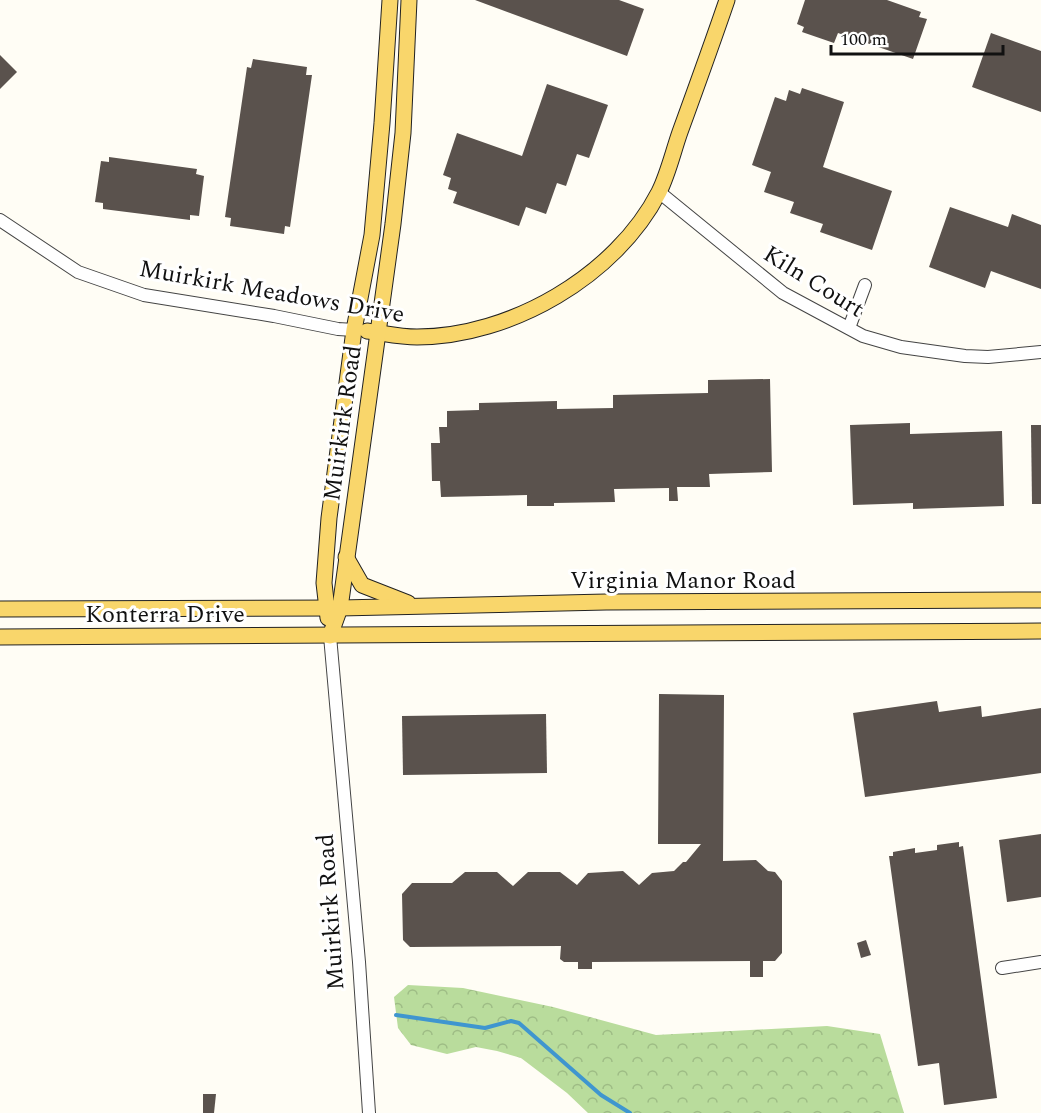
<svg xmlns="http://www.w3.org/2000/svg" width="1041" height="1113" font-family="Spectral,serif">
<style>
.forest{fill:url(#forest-crowns)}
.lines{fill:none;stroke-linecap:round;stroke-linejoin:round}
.stream{stroke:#3f96cf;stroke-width:4}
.building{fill:#5a524d}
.minor-casing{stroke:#444;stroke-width:14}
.major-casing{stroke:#222;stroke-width:17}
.minor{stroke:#fff;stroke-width:12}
.major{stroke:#f9d66b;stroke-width:15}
.labels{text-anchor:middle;stroke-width:6;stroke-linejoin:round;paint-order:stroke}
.street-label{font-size:24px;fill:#111;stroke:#fff}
</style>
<defs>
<pattern id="forest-crowns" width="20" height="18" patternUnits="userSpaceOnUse" patternTransform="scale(1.5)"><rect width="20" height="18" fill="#b9dc9c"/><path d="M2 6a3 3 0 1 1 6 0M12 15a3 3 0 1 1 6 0" fill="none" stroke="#9ebc85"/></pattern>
</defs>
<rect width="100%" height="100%" fill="#fffdf5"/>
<path class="forest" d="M408,985L463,988L553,1007L656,1035L827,1026L880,1034L904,1113H588L567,1093L521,1058L497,1051L476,1047L447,1054L411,1045L398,1028L394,997Z"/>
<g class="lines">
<path class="stream" d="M396,1015L485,1028L511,1021L519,1023L601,1095L630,1113"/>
</g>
<g class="building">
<path d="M475,0H619L644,9L627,56Z"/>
<path d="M805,0H887L921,12L919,17L927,19L913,59L838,33L834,43L802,32L804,27L797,24Z"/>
<path d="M991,33L1041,51V112L972,87Z"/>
<path d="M0,55L17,72L0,89Z"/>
<path d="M253,59L307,67L306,75H312L290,227L285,226L284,234L230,226L231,218L225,217L247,67L251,68Z"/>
<path d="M547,84L608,105L589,158L577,154L566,186L557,183L546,214L526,207L519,226L453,203L457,192L448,189L451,178L443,175L457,133L522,156Z"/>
<path d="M802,88L844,102L823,167L892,191L872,250L820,232L823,224L790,213L794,202L764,192L771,172L752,165L775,97L786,101L789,90L800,94Z"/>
<path d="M109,157L197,169L196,174L204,176L199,216L190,215V220L103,209V203L95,202L101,161L109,162Z"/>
<path d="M950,207L1008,227L1012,214L1041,225V289L991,271L985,288L929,267Z"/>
<path d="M770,379L772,472L709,474L710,487H677L678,501H669V488L614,489L615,502L554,503V506H527V495L441,497L440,481H432L431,443H440L439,427H447V411L479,410V403L557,401V409L613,408V395L708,393V380Z"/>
<path d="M910,423V434L1002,431L1004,506L913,509V503L853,505L850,425Z"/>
<path d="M1031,425H1041V504H1032Z"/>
<path d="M659,694L724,695L723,861L756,860L768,871L775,872L782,881V953L775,961H763V977H750V961L592,962V969H578V962H564L560,959L561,946L410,947L403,940L402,894L412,883H452L465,872H497L513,886L528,872H560L577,885L588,873L623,871L639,885L652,873L674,871L683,862H686L701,844H658Z"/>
<path d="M937,701L939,712L981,706L982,717L1041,708V773L865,797L853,713Z"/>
<path d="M546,714L547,773L403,775L402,716Z"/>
<path d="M1041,834V897L1007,902L999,840Z"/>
<path d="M959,842V847L963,846L997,1098L944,1105L939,1063L918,1066L889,856H893V852L915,848V853L937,850V845Z"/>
<path d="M866,940L871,955L861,958L857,943Z"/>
<path d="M203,1094H216L214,1113H203Z"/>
</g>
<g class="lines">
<g class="minor-casing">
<g id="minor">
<path d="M659,192L783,293L863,336L901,347L965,356L988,357L1041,352"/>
<path d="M0,220L78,272L144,295L274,316L338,329L354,330"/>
<path d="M849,328L865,285"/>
<path d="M330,636L359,962L369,1113"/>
<path d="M1002,968L1041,962"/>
</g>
</g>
<g class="major-casing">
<g id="major">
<path d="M367,331C383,333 400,337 417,337C510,337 616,276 659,192C668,174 673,152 680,132C696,88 712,44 727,0"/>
<path d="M346,557L362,585L408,603"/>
<path d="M0,609L340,608L606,602L1041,600"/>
<path d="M328,618L324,583L329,518L354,330L372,235L382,123L390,0"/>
<path d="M330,636L340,608L393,224L403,133L409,0"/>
<path d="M0,637L1041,631"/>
</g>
</g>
<use href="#minor" class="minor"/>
<use href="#major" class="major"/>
</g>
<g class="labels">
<g class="street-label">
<text transform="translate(814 281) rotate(32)" y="8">Kiln Court</text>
<text transform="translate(272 291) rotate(10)" y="8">Muirkirk Meadows Drive</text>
<text transform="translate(342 423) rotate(-82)" y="8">Muirkirk Road</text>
<text x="683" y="588">Virginia Manor Road</text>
<text x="165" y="622">Konterra Drive</text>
<text transform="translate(330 912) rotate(-94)" y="8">Muirkirk Road</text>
</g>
</g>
<path d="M831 45v9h172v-9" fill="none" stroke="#111111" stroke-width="3"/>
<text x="840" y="45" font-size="18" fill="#111111" stroke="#ffffff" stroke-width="4.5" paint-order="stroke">100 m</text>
</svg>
